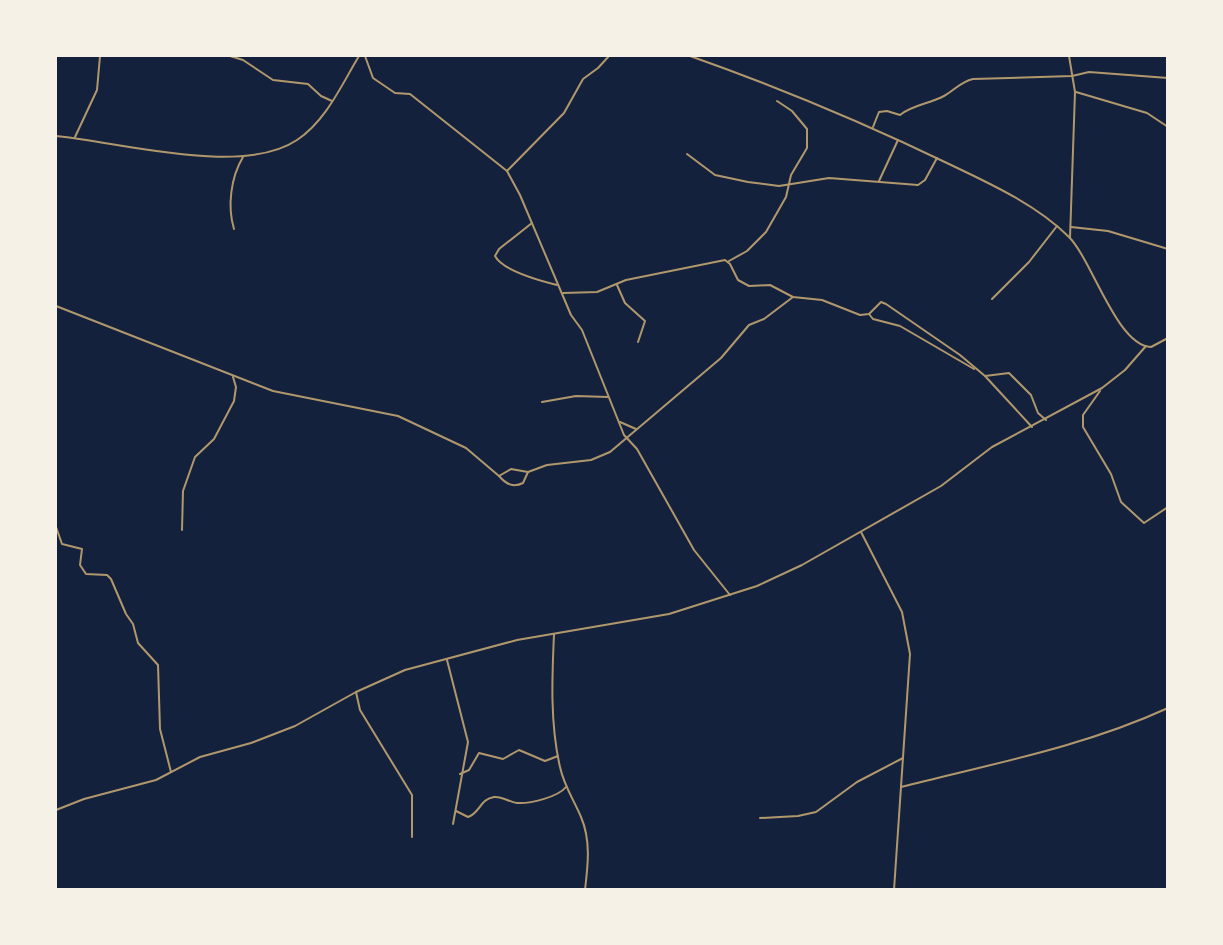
<svg xmlns="http://www.w3.org/2000/svg" width="1223" height="945" font-family="Raleway,sans-serif">
<style>
.lines{fill:none;stroke-linecap:round;stroke-linejoin:round}
.minor{stroke:#b1986c;stroke-width:2}
</style>
<rect width="100%" height="100%" fill="#14213d"/>
<g class="lines">
<g class="minor">
<path d="M230,56L243,60L273,80L308,84L321,96L332,101"/>
<path d="M365,56L373,78L395,93L410,94L507,171L520,195L571,315L582,330L624,435L637,449L694,550L730,595"/>
<path d="M690,56C778,87 864,123 949,164C989,183 1037,205 1069,237C1092,260 1117,346 1151,347L1168,338"/>
<path d="M1069,56L1075,92L1070,238"/>
<path d="M1076,92L1147,113L1168,127"/>
<path d="M873,127L879,112L887,111L900,115C912,105 929,104 944,96C955,90 960,82 973,79L1072,76L1089,72L1168,78"/>
<path d="M56,136C120,142 242,177 297,140C326,121 342,84 359,56"/>
<path d="M75,137L97,90L100,56"/>
<path d="M687,154L715,175L748,182L779,186L829,178L918,185L925,180L937,158"/>
<path d="M507,171L564,113L583,79L598,68L609,56"/>
<path d="M879,181L898,140"/>
<path d="M532,223L499,249L495,256C503,271 541,281 557,285"/>
<path d="M1071,227L1108,231L1168,249"/>
<path d="M234,229C227,206 231,177 243,157"/>
<path d="M729,261L747,251L766,232L786,197L791,175L807,148V129L792,111L777,101"/>
<path d="M617,285L625,303L645,321L638,342"/>
<path d="M563,293L597,292L626,280L725,260L730,264L738,280L749,286L770,285L793,297L822,300L860,315L869,314L881,302L886,304L960,355L985,376L1009,373L1031,395L1038,413L1046,420"/>
<path d="M992,299L1029,262L1057,226"/>
<path d="M56,306L273,391L398,416L466,448L499,476L511,469L528,472L547,465L591,460L610,452L721,358L749,325L764,319L793,297"/>
<path d="M869,314L873,319L900,326L974,369"/>
<path d="M985,376L1032,427"/>
<path d="M1100,391L1083,415V427L1111,474L1121,502L1144,523L1168,507"/>
<path d="M542,402L576,396L608,397"/>
<path d="M620,422L636,429"/>
<path d="M499,476C506,484 513,488 523,483L528,472"/>
<path d="M56,527L62,544L82,549L80,565L86,574L107,575L111,579L126,614L133,624L138,643L158,665L160,729L171,772"/>
<path d="M182,530L183,491L195,457L214,439L234,401L236,387L233,377"/>
<path d="M861,532L902,612L910,654L894,890"/>
<path d="M554,634C552,677 550,724 560,767C564,786 574,800 581,817C591,840 588,865 585,890"/>
<path d="M447,660L468,742L453,824"/>
<path d="M356,692L360,710L412,795V837"/>
<path d="M460,774L469,770L479,753L503,759L519,750L545,761L558,756"/>
<path d="M901,787C991,764 1083,747 1168,708"/>
<path d="M56,810L84,799L156,780L200,757L251,743L295,726L356,692L405,670L517,640L669,614L757,586L802,565L941,486L992,447L1102,388L1125,370L1146,346"/>
<path d="M456,811L468,817C480,813 480,799 494,797C502,796 509,802 517,803C530,804 558,797 566,787"/>
<path d="M760,818L798,816L816,812L857,782L903,758"/>
</g>
</g>
<rect width="1223" height="945" fill="none" stroke="#f6f1e7" stroke-width="114"/>
</svg>
